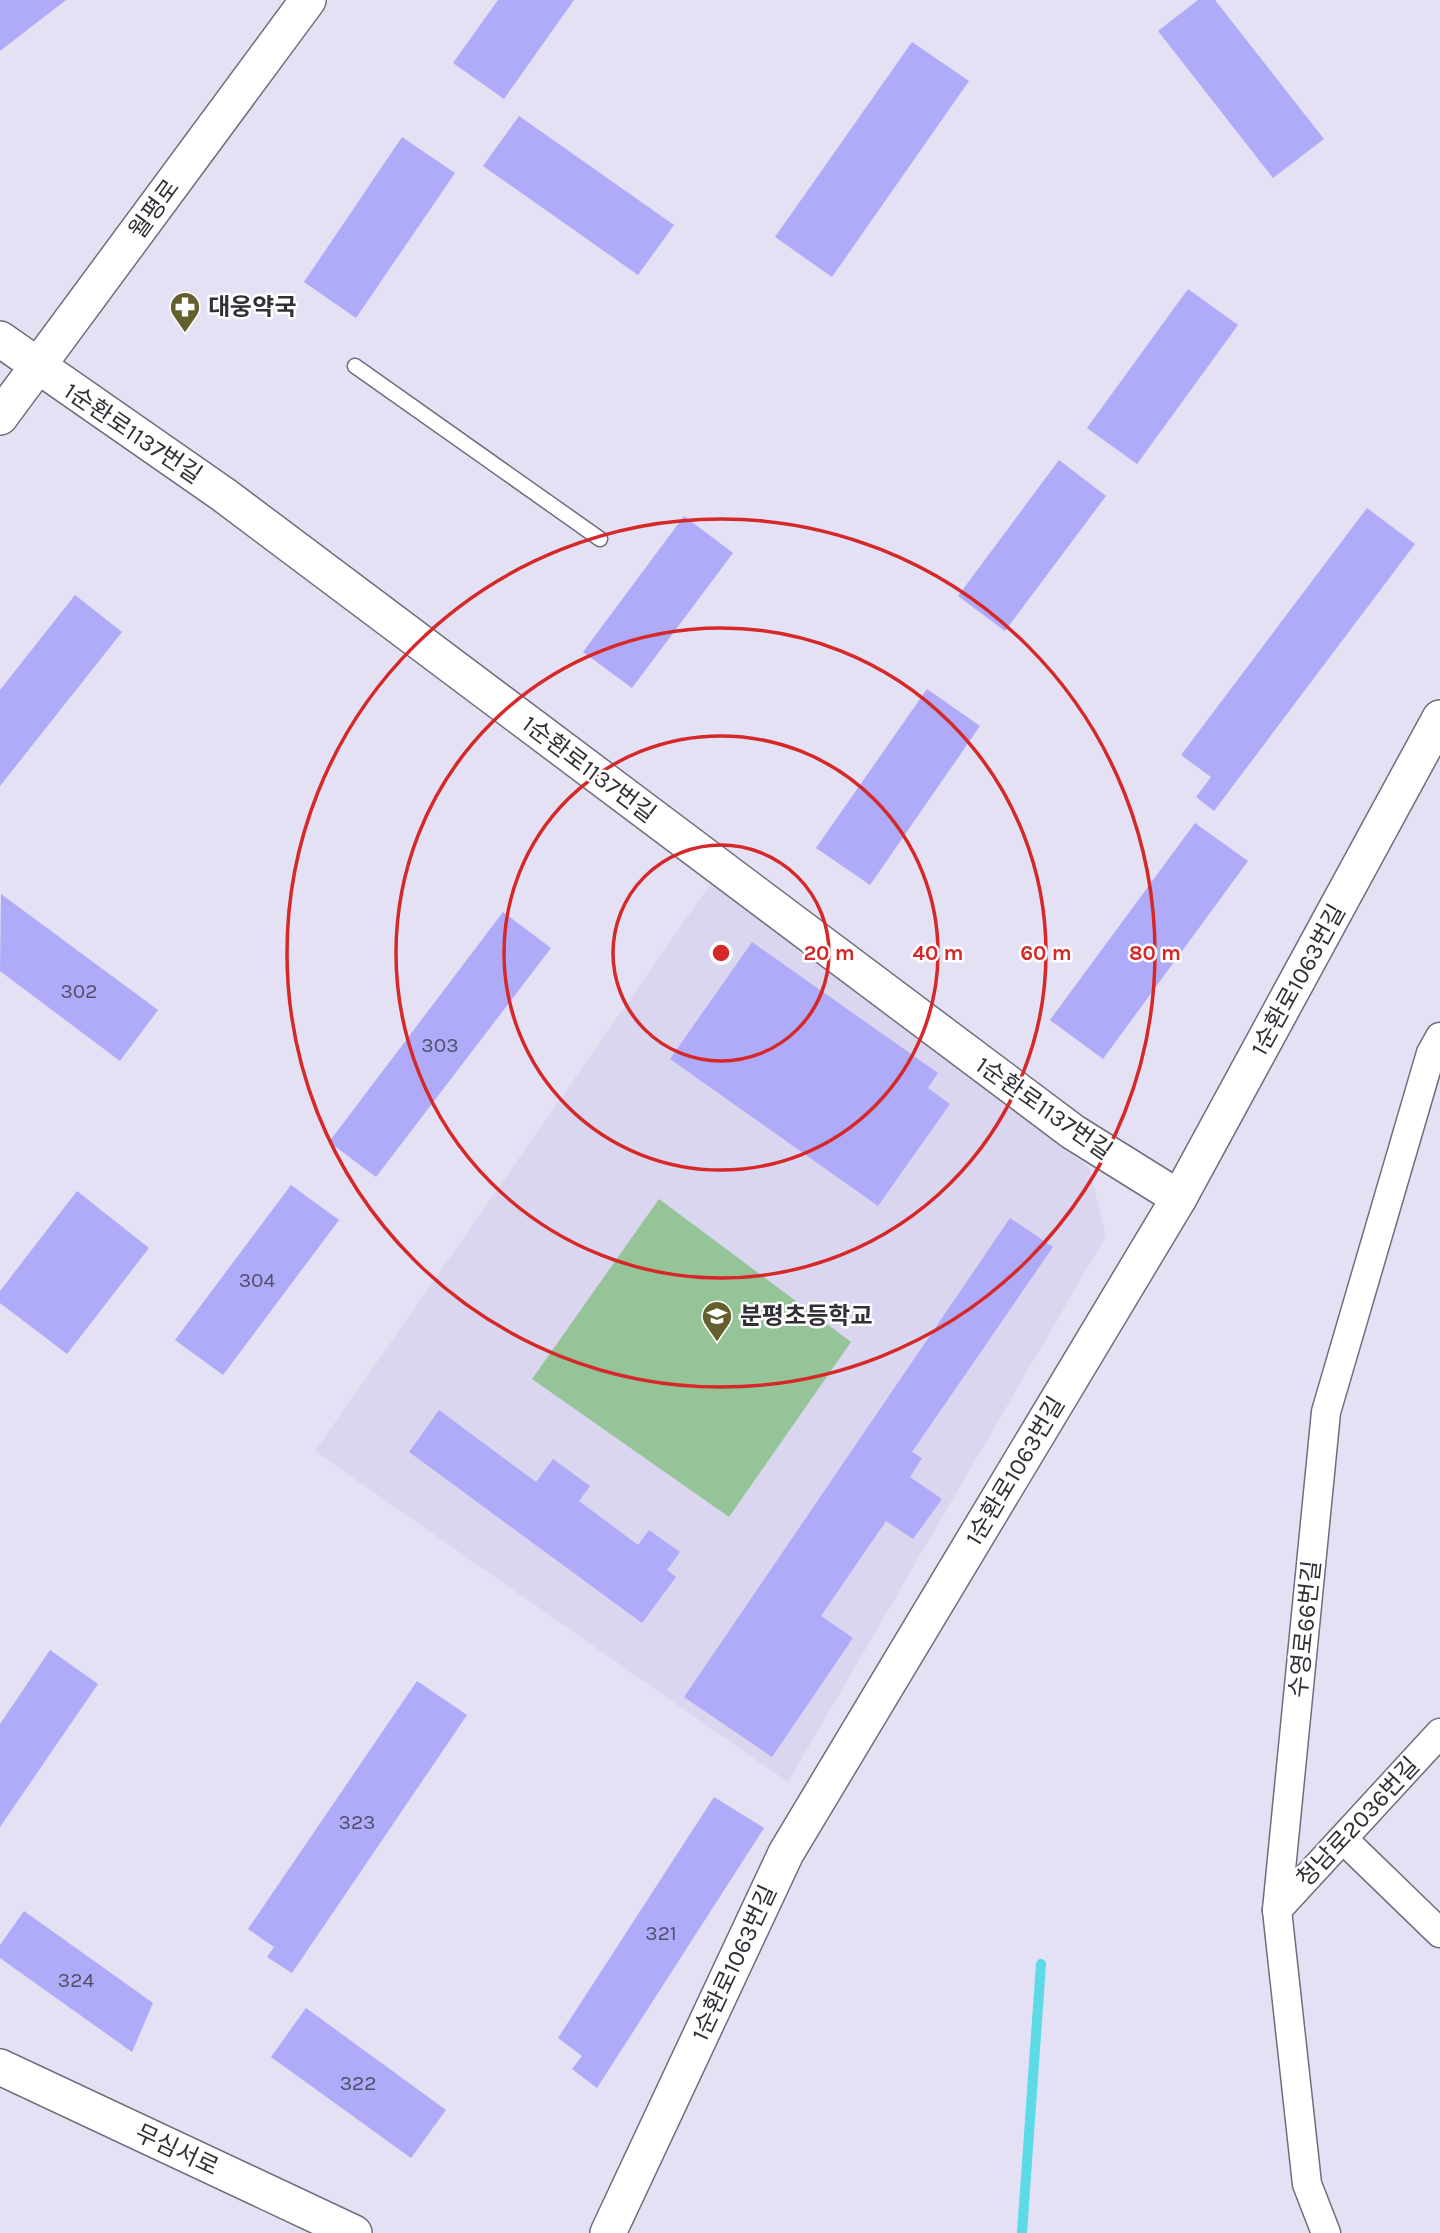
<svg xmlns="http://www.w3.org/2000/svg" width="1440" height="2233" font-family="Karla,'Noto Sans KR',sans-serif">
<style>
.built{fill:#dad6ef}
.green{fill:#94c497}
.lines{fill:none;stroke-linecap:round;stroke-linejoin:round}
.stream{stroke:#5ddae7;stroke-width:10}
.building{fill:#afabf9}
.service-casing{stroke:#706d7d;stroke-width:17}
.minor-casing{stroke:#706d7d;stroke-width:31}
.tertiary-casing{stroke:#706d7d;stroke-width:38}
.service{stroke:#fff;stroke-width:14}
.minor{stroke:#fff;stroke-width:28}
.tertiary{stroke:#fff;stroke-width:35}
.ring{fill:none;stroke:#d62828;stroke-width:3.5}
.labels{text-anchor:middle;stroke-width:5;stroke-linejoin:round;paint-order:stroke}
.number-label{font-size:21px;fill:#504f68}
.street-label{font-size:24px;fill:#313037;stroke:#fff}
.poi-label{font-size:24px;font-weight:bold;fill:#313037;stroke:#fff;text-anchor:start}
.centre{fill:#d62828;stroke:#fff;stroke-width:3.5}
.ring-label{font-size:21px;text-anchor:middle;font-weight:bold;fill:#d62828;stroke:#fff;stroke-width:5;stroke-linejoin:round;paint-order:stroke}
</style>
<rect width="100%" height="100%" fill="#e3e1f3"/>
<path class="built" d="M713,880L1089,1168L1106,1236L788,1782L315,1451Z"/>
<path class="green" d="M659,1199L851,1342L729,1517L532,1379Z"/>
<g class="lines">
<path class="stream" d="M1022,2233L1041,1964"/>
</g>
<g class="building">
<path d="M0,0H66L0,51Z"/>
<path d="M498,0H574L504,99L453,63Z"/>
<path d="M1198,0H1215L1324,139L1273,178L1158,31Z"/>
<path d="M912,42L969,81L832,277L775,237Z"/>
<path d="M519,116L674,225L638,275L483,166Z"/>
<path d="M402,137L455,173L356,318L304,282Z"/>
<path d="M1188,289L1238,325L1137,464L1087,428Z"/>
<path d="M1059,460L1106,496L1005,631L958,596Z"/>
<path d="M1367,508L1415,544L1214,811L1196,797L1211,777L1181,755Z"/>
<path d="M684,516L733,553L632,688L583,652Z"/>
<path d="M75,595L122,632L0,786V690Z"/>
<path d="M927,689L980,726L870,885L816,848Z"/>
<path d="M1195,823L1248,861L1103,1059L1050,1020Z"/>
<path d="M1,894L158,1010L120,1061L0,971Z"/>
<path d="M503,912L551,948L376,1177L329,1142Z"/>
<path d="M752,942L938,1073L928,1088L950,1104L878,1206L670,1059Z"/>
<path d="M291,1185L339,1220L223,1375L175,1340Z"/>
<path d="M77,1191L149,1248L67,1354L0,1303V1291Z"/>
<path d="M1010,1218L1053,1247L912,1452L922,1458L910,1477L942,1499L913,1539L886,1521L821,1616L853,1638L772,1757L684,1697Z"/>
<path d="M439,1410L536,1482L553,1459L590,1486L579,1501L638,1545L649,1530L680,1552L667,1570L676,1577L642,1623L409,1452Z"/>
<path d="M50,1650L98,1684L0,1827V1724Z"/>
<path d="M417,1681L467,1715L292,1973L267,1957L274,1947L248,1929Z"/>
<path d="M714,1797L764,1828L597,2088L572,2069L582,2056L558,2038Z"/>
<path d="M24,1911L153,2003L132,2052L0,1958V1945Z"/>
<path d="M306,2008L446,2110L411,2158L271,2057Z"/>
</g>
<g class="lines">
<g class="service-casing">
<path id="service" d="M355,366L600,539"/>
</g>
<g class="minor-casing">
<g id="minor">
<path d="M1343,1839L1440,1933"/>
<path d="M1277,1910L1440,1733"/>
<path d="M1326,2233L1307,2184L1277,1910L1326,1412L1431,1053L1440,1037"/>
</g>
</g>
<g class="tertiary-casing">
<g id="tertiary">
<path d="M0,339L224,495L1073,1132L1179,1198"/>
<path d="M0,417L308,0"/>
<path d="M0,2067L354,2233"/>
<path d="M608,2233L786,1853L1179,1198L1440,718"/>
</g>
</g>
<use href="#service" class="service"/>
<use href="#minor" class="minor"/>
<use href="#tertiary" class="tertiary"/>
</g>
<g class="ring">
<circle cx="721" cy="953" r="108"/>
<circle cx="721" cy="953" r="217"/>
<circle cx="721" cy="953" r="325"/>
<circle cx="721" cy="953" r="434"/>
</g>
<defs>
<g id="pharmacy-pin" transform="scale(1.575)"><path d="M0 17L-7.5 6A9.5 9.5 0 1 1 7.5 6Z" fill="#64602d" stroke="#fff"/><path d="M-2-6h4v4h4v4h-4v4h-4v-4h-4v-4h4Z" fill="#fff"/></g>
<g id="school-pin" transform="scale(1.575)"><path d="M0 17L-7.5 6A9.5 9.5 0 1 1 7.5 6Z" fill="#64602d" stroke="#fff"/><path d="M0-5L7-2L0 1L-7-2ZM-4 1L0 2.5L4 1V4Q0 6-4 4Z" fill="#fff"/></g>
</defs>
<g fill-rule="evenodd">
<use href="#pharmacy-pin" x="185" y="307"/>
<use href="#school-pin" x="717" y="1316"/>
</g>
<g class="labels">
<g class="number-label">
<text x="79" y="998">302</text>
<text x="440" y="1052">303</text>
<text x="257" y="1287">304</text>
<text x="357" y="1829">323</text>
<text x="661" y="1940">321</text>
<text x="76" y="1987">324</text>
<text x="358" y="2090">322</text>
</g>
<g class="street-label">
<text transform="translate(154 209) rotate(-54)" y="8">월평로</text>
<text transform="translate(133 433) rotate(34)" y="8">1순환로1137번길</text>
<text transform="translate(589 769) rotate(37)" y="8">1순환로1137번길</text>
<text transform="translate(1298 980) rotate(-61)" y="8">1순환로1063번길</text>
<text transform="translate(1044 1108) rotate(35)" y="8">1순환로1137번길</text>
<text transform="translate(1015 1471) rotate(-59)" y="8">1순환로1063번길</text>
<text transform="translate(1305 1629) rotate(-84)" y="8">수영로66번길</text>
<text transform="translate(1358 1822) rotate(-47)" y="8">청남로2036번길</text>
<text transform="translate(734 1963) rotate(-65)" y="8">1순환로1063번길</text>
<text transform="translate(177 2150) rotate(25)" y="8">무심서로</text>
</g>
<g class="poi-label">
<text x="208" y="315">대웅약국</text>
<text x="740" y="1324">분평초등학교</text>
</g>
</g>
<circle cx="721" cy="953" r="10" class="centre"/>
<g class="ring-label">
<text x="829" y="960">20 m</text>
<text x="938" y="960">40 m</text>
<text x="1046" y="960">60 m</text>
<text x="1155" y="960">80 m</text>
</g>
</svg>
